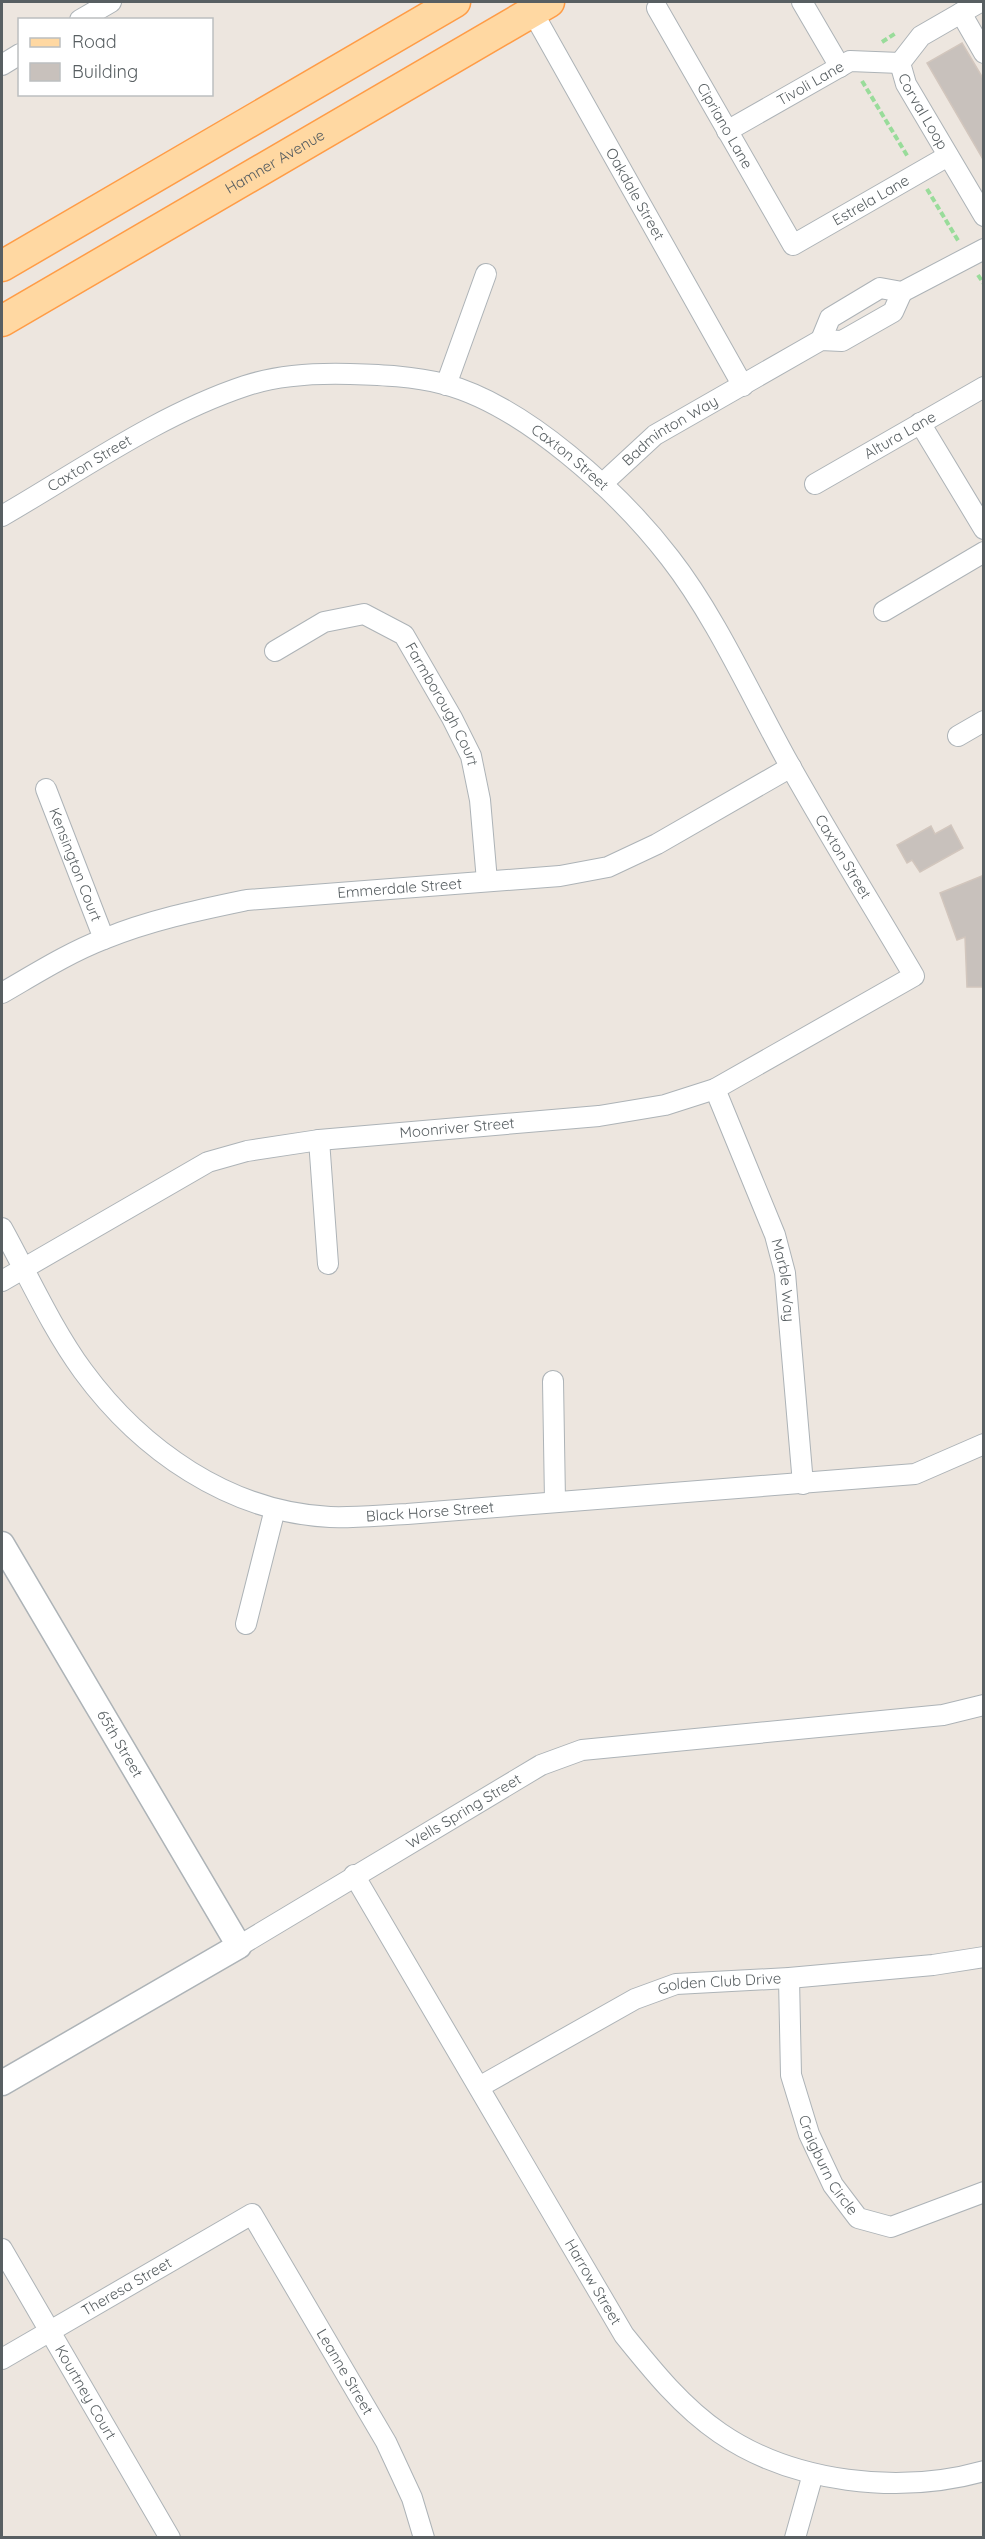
<svg xmlns="http://www.w3.org/2000/svg" width="985" height="2539" font-family="Quicksand,sans-serif">
<style>
.building{fill:#c8c1bc;stroke:#d2c6bd;stroke-width:1.5}
.lines{fill:none;stroke-linecap:round;stroke-linejoin:round}
.minor-casing{stroke:#adb3b7;stroke-width:22}
.tertiary-casing{stroke:#adb3b7;stroke-width:27}
.primary-casing{stroke:#ff9c46;stroke-width:33}
.path{stroke:#99dc9a;stroke-width:4;stroke-dasharray:6 3;stroke-linecap:butt}
.minor{stroke:#fff;stroke-width:20}
.tertiary{stroke:#fff;stroke-width:24}
.primary{stroke:#ffd8a2;stroke-width:30}
.labels{text-anchor:middle;stroke-width:4.5;stroke-linejoin:round;paint-order:stroke}
.street-label{font-size:15px;fill:#585f62;stroke:#fff}
</style>
<rect width="100%" height="100%" fill="#ede6df"/>
<g class="building">
<path d="M962,43L984,80V161L927,63Z"/>
<path d="M951,825L963,848L920,872L912,860L907,863L897,845L931,826L935,834Z"/>
<path d="M984,875V987H967L965,937L957,940L940,893Z"/>
</g>
<g class="lines">
<g class="minor-casing">
<g id="minor">
<path d="M802,2L840,67"/>
<path id="s1" d="M657,8L793,245L948,156"/>
<path id="s2" d="M532,11L743,386"/>
<path d="M961,13L984,53"/>
<path d="M80,20L111,2"/>
<path id="s3" d="M900,63L906,84L984,216"/>
<path d="M900,63L921,36L980,2"/>
<path d="M2,65L20,54"/>
<path id="s4" d="M727,131L850,61L900,63"/>
<path d="M821,340L830,318L880,288L902,292L984,249"/>
<path d="M446,385L486,274"/>
<path d="M920,423L984,529"/>
<path id="s5" d="M602,484L655,435L821,340L842,341L893,312L902,292"/>
<path id="s6" d="M815,484L984,387"/>
<path id="s7" d="M2,516C80,471 158,415 245,386C278,375 316,373 350,374C382,375 413,376 444,384C524,405 620,493 670,558C716,617 752,698 789,764C829,835 872,905 914,976L715,1089L665,1105L599,1116L319,1140L247,1151L208,1162L2,1281"/>
<path d="M884,611L984,552"/>
<path id="s8" d="M275,651L324,622L364,614L404,635L452,718L471,756L480,800L487,881"/>
<path d="M958,736L984,721"/>
<path id="s9" d="M46,789L104,939"/>
<path id="s10" d="M2,993C35,974 68,953 104,939C150,920 199,910 247,900L560,876L608,867L657,844L791,767"/>
<path id="s11" d="M715,1089L775,1235L785,1273L803,1484"/>
<path d="M319,1140L328,1264"/>
<path id="s12" d="M2,1228C28,1275 51,1327 83,1371C141,1450 229,1512 330,1517C355,1518 382,1515 407,1514L915,1474L984,1444"/>
<path d="M553,1381L555,1501"/>
<path d="M246,1624L275,1509"/>
<path id="s13" d="M354,1875L624,2335C653,2371 682,2407 720,2433C793,2483 899,2495 984,2471"/>
<path id="s14" d="M239,1946L541,1765L582,1750L943,1715L984,1705"/>
<path id="s15" d="M789,1978L791,2075L809,2134L833,2185L858,2218L891,2227L984,2192"/>
<path id="s16" d="M479,2087L635,1999L676,1984L789,1978L933,1965L984,1957"/>
<path id="s17" d="M2,2249L170,2538"/>
<path id="s18" d="M2,2359L252,2214L386,2442L412,2498L424,2538"/>
<path d="M795,2538L813,2474"/>
</g>
</g>
<g class="tertiary-casing">
<g id="tertiary">
<path id="s19" d="M2,1544L239,1946L2,2083"/>
</g>
</g>
<g class="primary-casing">
<g id="primary">
<path d="M2,266L455,2"/>
<path id="s20" d="M2,321L549,2"/>
</g>
</g>
<g class="path">
<path d="M882,42L896,33"/>
<path d="M862,81L908,157"/>
<path d="M927,189L959,242"/>
<path d="M978,275L984,284"/>
</g>
<use href="#minor" class="minor"/>
<use href="#tertiary" class="tertiary"/>
<use href="#primary" class="primary"/>
</g>
<g class="labels">
<g class="street-label">
<text dy="5" stroke="none"><textPath href="#s4" startOffset="96">Tivoli Lane</textPath></text>
<text dy="5" stroke="none"><textPath href="#s3" startOffset="54">Corval Loop</textPath></text>
<text dy="5" stroke="none"><textPath href="#s1" startOffset="136">Cipriano Lane</textPath></text>
<text dy="5" stroke="none"><textPath href="#s20" startOffset="316">Hamner Avenue</textPath></text>
<text dy="5" stroke="none"><textPath href="#s2" startOffset="210">Oakdale Street</textPath></text>
<text dy="5" stroke="none"><textPath href="#s1" startOffset="363">Estrela Lane</textPath></text>
<text dy="5" stroke="none"><textPath href="#s5" startOffset="87">Badminton Way</textPath></text>
<text dy="5" stroke="none"><textPath href="#s6" startOffset="98">Altura Lane</textPath></text>
<text dy="5" stroke="none"><textPath href="#s7" startOffset="624">Caxton Street</textPath></text>
<text dy="5" stroke="none"><textPath href="#s7" startOffset="102">Caxton Street</textPath></text>
<text dy="5" stroke="none"><textPath href="#s8" startOffset="222">Farmborough Court</textPath></text>
<text dy="5" stroke="none"><textPath href="#s7" startOffset="1112">Caxton Street</textPath></text>
<text dy="5" stroke="none"><textPath href="#s9" startOffset="81">Kensington Court</textPath></text>
<text dy="5" stroke="none"><textPath href="#s10" startOffset="417">Emmerdale Street</textPath></text>
<text transform="translate(457 1128) rotate(-5)" y="5">Moonriver Street</text>
<text dy="5" stroke="none"><textPath href="#s11" startOffset="204">Marble Way</textPath></text>
<text dy="5" stroke="none"><textPath href="#s12" startOffset="561">Black Horse Street</textPath></text>
<text dy="5" stroke="none"><textPath href="#s19" startOffset="232">65th Street</textPath></text>
<text dy="5" stroke="none"><textPath href="#s14" startOffset="262">Wells Spring Street</textPath></text>
<text dy="5" stroke="none"><textPath href="#s16" startOffset="266">Golden Club Drive</textPath></text>
<text dy="5" stroke="none"><textPath href="#s15" startOffset="195">Craigburn Circle</textPath></text>
<text dy="5" stroke="none"><textPath href="#s13" startOffset="472">Harrow Street</textPath></text>
<text dy="5" stroke="none"><textPath href="#s18" startOffset="144">Theresa Street</textPath></text>
<text dy="5" stroke="none"><textPath href="#s18" startOffset="472">Leanne Street</textPath></text>
<text dy="5" stroke="none"><textPath href="#s17" startOffset="166">Kourtney Court</textPath></text>
</g>
</g>
<rect width="985" height="2539" fill="none" stroke="#585f62" stroke-width="6"/>
<rect x="18" y="18" width="195" height="78" fill="#ffffff" stroke="#bcbfc0" stroke-width="1.5"/>
<rect x="30" y="38" width="30" height="9" fill="#ffd8a2" stroke="#bcbfc0" stroke-width="1.5"/>
<text x="72" y="48" font-size="18" fill="#585f62">Road</text>
<rect x="30" y="63" width="30" height="18" fill="#c8c1bc" stroke="#bcbfc0" stroke-width="1.5"/>
<text x="72" y="78" font-size="18" fill="#585f62">Building</text>
</svg>
